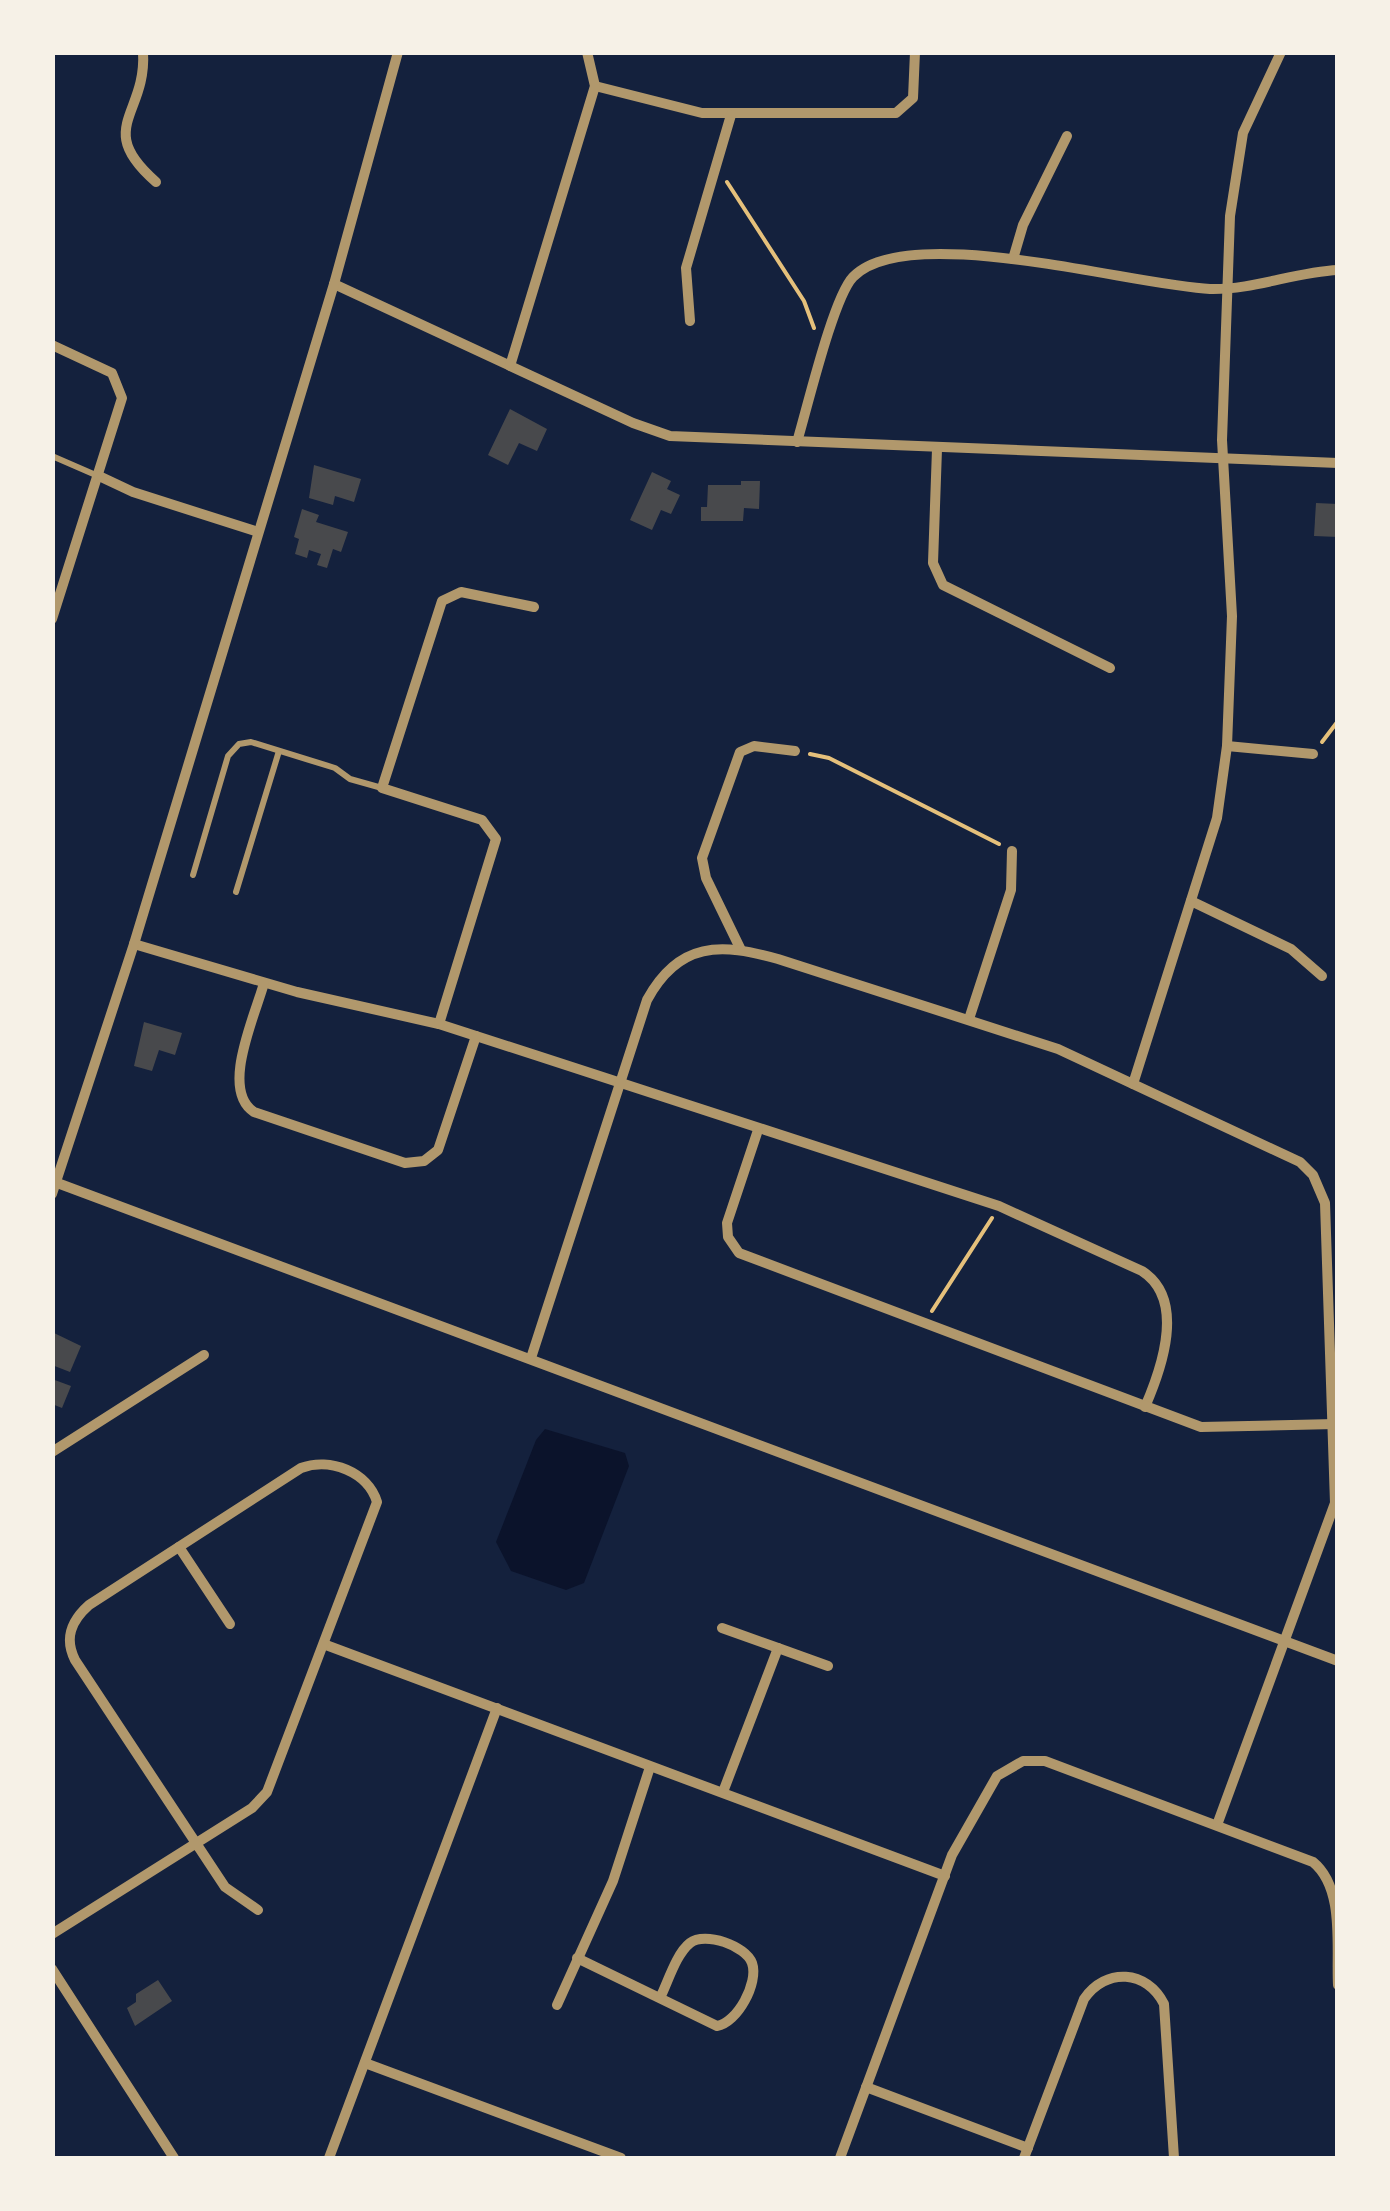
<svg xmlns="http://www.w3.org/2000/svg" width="1390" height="2211" font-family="Karla,sans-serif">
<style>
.water{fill:#0b132b}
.building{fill:#48494c}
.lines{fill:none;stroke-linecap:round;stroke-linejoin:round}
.path{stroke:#e5c07b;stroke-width:4}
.service{stroke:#b1986c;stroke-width:6}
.minor{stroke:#b1986c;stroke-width:10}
</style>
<rect width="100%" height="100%" fill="#14213d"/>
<path class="water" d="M545,1429L625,1453L629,1466L584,1583L566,1590L511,1571L496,1542L536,1440Z"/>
<g class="building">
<path d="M510,409L547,429L537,451L519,443L508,465L488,455Z"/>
<path d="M314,465L361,479L354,502L335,496L333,505L309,498Z"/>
<path d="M652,472L671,481L667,489L680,495L671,514L661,510L652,530L630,520Z"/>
<path d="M741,481H760L759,509L744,508L743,521H701V507H707L708,485H741Z"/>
<path d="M1316,503L1338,504V537L1314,536Z"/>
<path d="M302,509L319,515L316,522L348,532L341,552L333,549L327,568L317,565L321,554L309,550L307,558L295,554L299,539L294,537Z"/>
<path d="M144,1022L182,1033L175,1055L159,1050L152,1071L134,1066Z"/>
<path d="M52,1332L81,1346L70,1372L52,1365Z"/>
<path d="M52,1379L71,1386L62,1408L52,1404Z"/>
<path d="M158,1980L172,2001L135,2026L127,2008L136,2002V1994Z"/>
</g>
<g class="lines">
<g class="path">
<path d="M727,182L804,301L814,328"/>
<path d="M1322,742L1338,721"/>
<path d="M810,754L829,758L999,844"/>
<path d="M932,1311L992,1218"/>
</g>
<g class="service">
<path d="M52,456L98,476"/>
<path d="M193,875L228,756L239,744L251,742L335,768L350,779L382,788"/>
<path d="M236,892L279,751"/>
</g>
<g class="minor">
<path d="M143,52C147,115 94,128 156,182"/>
<path d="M595,86L702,113H896L913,98L915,52"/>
<path d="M1013,259L1023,225L1067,136"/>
<path d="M334,284L633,423L670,436L1338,463"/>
<path d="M690,321L686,268L731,115"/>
<path d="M52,345L112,373L122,398L52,619"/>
<path d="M510,366L595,86L587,52"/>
<path d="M797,442C807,409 833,298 853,277C907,220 1135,286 1210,289C1253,290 1295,272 1338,270"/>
<path d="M937,449L933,563L943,585L1110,668"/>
<path d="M99,476L133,492L258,532"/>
<path d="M1227,746L1313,754"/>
<path d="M1191,901L1291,949L1322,976"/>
<path d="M134,944L297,992L439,1024L535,1055L999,1206L1142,1271C1187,1300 1161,1370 1145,1407"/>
<path d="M740,948L706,878L702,858L740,752L754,746L795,751"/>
<path d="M264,983C255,1016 220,1090 254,1112L405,1163L424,1161L438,1150L476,1036"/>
<path d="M969,1019L1011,890L1012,851"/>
<path d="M439,1024L496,839L482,820L382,788L442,601L461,592L534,607"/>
<path d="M1133,1084L1217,818L1227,746L1232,616L1222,440L1230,216L1243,133L1281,52"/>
<path d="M758,1130L727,1223L728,1237L739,1253L1201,1427L1335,1424"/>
<path d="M52,1181L1338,1661"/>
<path d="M52,1194L134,944L334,284L398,52"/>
<path d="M531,1358L647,1000C679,941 721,943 778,959L1058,1049L1300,1162L1313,1175L1325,1203L1335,1503L1217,1825"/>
<path d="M52,1452L204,1355"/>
<path d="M179,1547L230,1624"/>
<path d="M722,1628L778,1648"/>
<path d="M326,1645L945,1876"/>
<path d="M723,1792L778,1648L828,1666"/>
<path d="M52,1934L252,1808L267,1792L377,1502C368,1472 330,1457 301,1468L89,1605C71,1621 64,1638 75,1660L225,1887L258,1910"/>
<path d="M577,1958L717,2026C737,2023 759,1983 752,1963C746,1946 705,1931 690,1943C676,1954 668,1982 660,1998"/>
<path d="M52,1969L174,2158"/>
<path d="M557,2005L613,1881L650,1767"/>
<path d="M365,2063L621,2158"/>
<path d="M866,2087L1028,2148"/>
<path d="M329,2158L497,1708"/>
<path d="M840,2158L952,1855L997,1776L1023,1761H1045L1313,1862C1345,1888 1336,1947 1338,1985"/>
<path d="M1024,2158L1084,1999C1106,1967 1147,1970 1164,2004L1174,2158"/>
</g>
</g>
<rect width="1390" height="2211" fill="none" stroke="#f6f1e7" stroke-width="110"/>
</svg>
